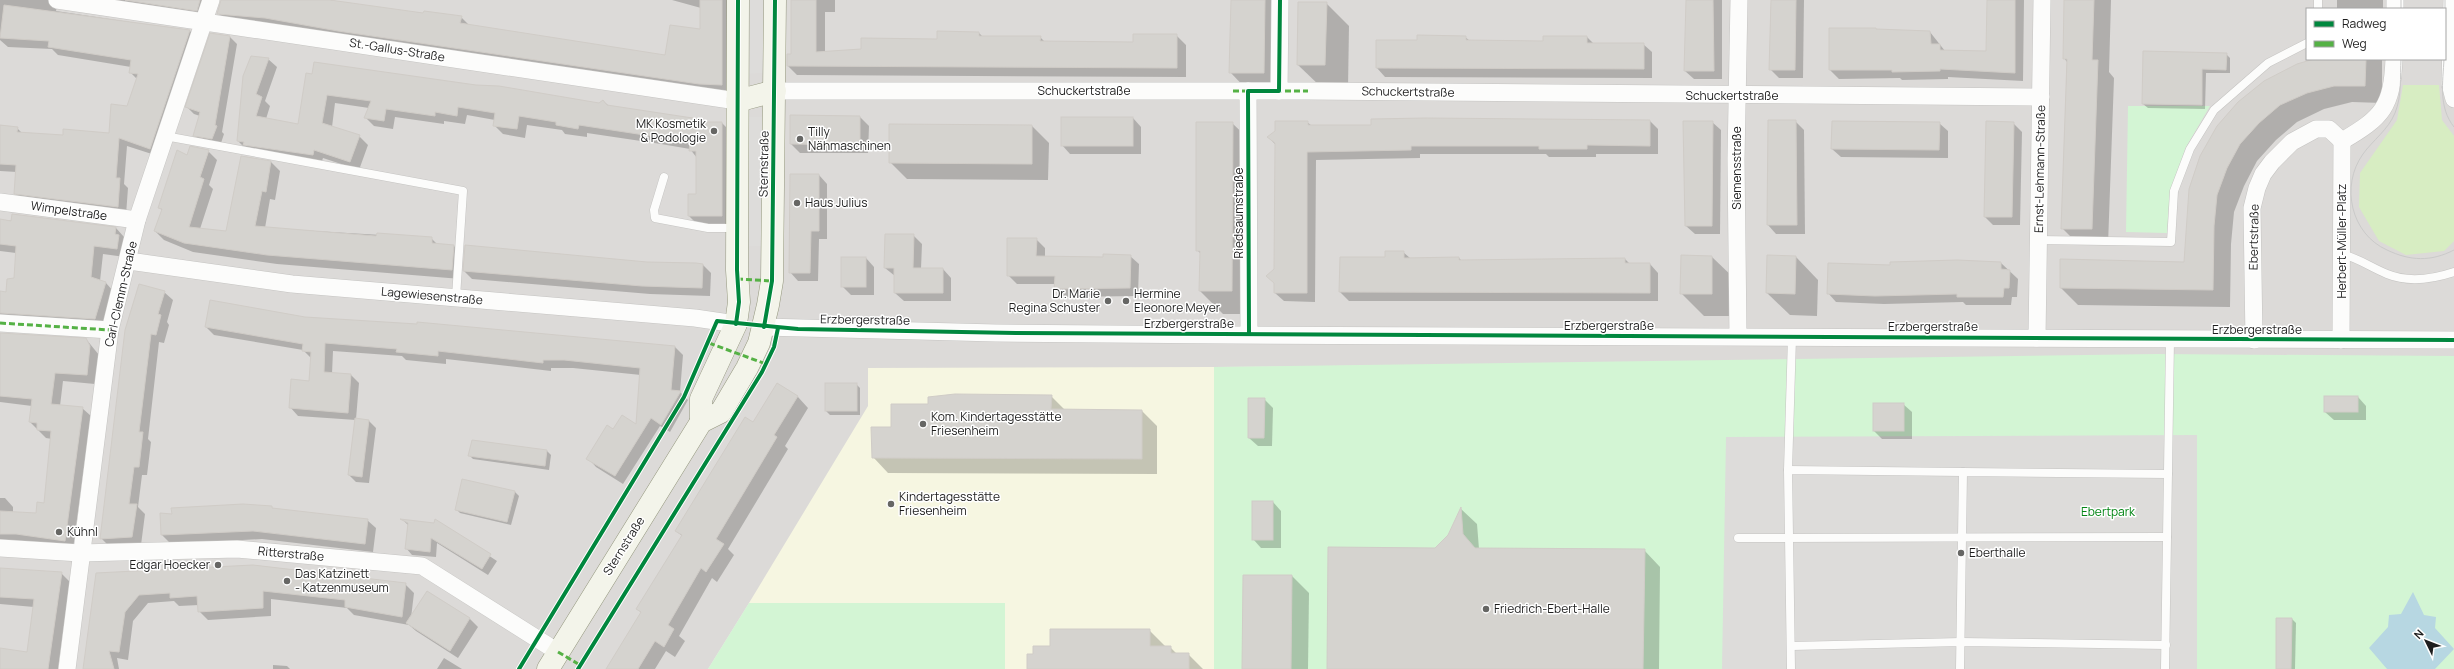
<svg xmlns="http://www.w3.org/2000/svg" width="2454" height="669" font-family="Manrope,sans-serif">
<style>
.residential{fill:#dcdad8;fill-rule:evenodd}
.education{fill:#f6f6e1}
.grass{fill:#d7edc2}
.park{fill:#d3f5d4}
.parking{fill:#dddcda}
.water{fill:#b7d7e2}
.shadow{fill:#0003}
.building{fill:#d5d3cf;stroke:#d0ccc7}
.lines{fill:none;stroke-linecap:round;stroke-linejoin:round}
.lane-casing{stroke:#c5c4c2;stroke-width:9}
.street-casing{stroke:#c5c4c2;stroke-width:18}
.secondary-casing{stroke:#94977e;stroke-width:23}
.lane{stroke:#fcfcfb;stroke-width:8}
.street{stroke:#fcfcfb;stroke-width:17}
.secondary{stroke:#f3f4ea;stroke-width:22}
.tram{stroke:#cacac9;stroke-width:1}
.quiet{stroke:#55b145;stroke-width:3;stroke-dasharray:6 3;stroke-linecap:butt}
.cycleway-casing{stroke:#fff;stroke-width:6}
.cycleway{stroke:#00873e;stroke-width:4}
.poi-dot{fill:#666664;stroke:#fff;stroke-width:1.5}
.labels{text-anchor:middle;stroke-width:3;stroke-linejoin:round;paint-order:stroke}
.street-label{font-size:12px;fill:#1e1e1e;stroke:#fff}
.poi-label{font-size:12px;fill:#1e1e1e;stroke:#fff;text-anchor:start}
.park-label{font-size:12px;fill:#038515;stroke:#fff}
</style>
<rect width="100%" height="100%" fill="#edebe6"/>
<path class="residential" d="M0,0H2454V356L1214,367V669H1005L1004,603H749L708,669H0ZM2307,9H2445V59H2307Z"/>
<path class="education" d="M1214,367V669H1005L1004,603H749L868,406V368Z"/>
<path class="grass" d="M2403,85H2439L2442,120L2454,136V241L2444,251L2406,255L2379,241L2359,207L2360,173L2397,120Z"/>
<g class="park">
<path d="M2128,106H2210L2186,147L2170,191L2167,233L2126,232Z"/>
<path d="M2157,354L2454,356V669H1214V367Z"/>
<path d="M749,603H1005V669H708Z"/>
</g>
<g class="parking">
<path d="M746,0H767L766,73L745,74Z"/>
<path d="M746,117H765L763,246H746Z"/>
<path d="M2197,435V669H1722L1726,437Z"/>
</g>
<path class="water" d="M2413,592L2424,615L2436,617L2435,628L2454,649L2435,669H2387L2369,648L2388,627L2389,615L2401,614Z"/>
<g class="shadow">
<path d="M0,0H63L58,2L56,11L190,31L198,39L158,156L127,146L124,184L128,188L126,215L23,202L15,193L17,172L0,171V125L17,128L23,134L64,136L110,134L128,107L137,79L130,72L131,67L58,55L52,49L8,47L0,40Z"/>
<path d="M79,0H217L205,19Z"/>
<path d="M221,0H331L362,7L461,17L470,26L666,56L701,30V8L672,0H731L730,93L227,22L218,13Z"/>
<path d="M792,0H835V12H825V52L862,50L938,40V32L979,33L983,37H1040L1045,42L1134,43L1176,35L1186,45V77L797,75L788,66L792,54Z"/>
<path d="M1232,0H1287L1286,95H1252L1230,72Z"/>
<path d="M1687,0H1722V79H1694L1685,71Z"/>
<path d="M1771,0H1804L1803,78H1779L1770,69Z"/>
<path d="M1988,0H2024L2023,81L1948,77V79L1902,80L1900,78L1839,79L1830,70V29H1876L1878,31L1930,32L1945,51L1987,52Z"/>
<path d="M2065,0H2111L2109,72L2114,78L2108,245H2079L2062,228L2067,62L2064,58Z"/>
<rect x="2337" y="0" width="46" height="9"/>
<path d="M1326,3L1349,26L1348,88L1321,87L1298,65Z"/>
<path d="M230,37L237,44L222,132L224,134L220,146L202,143L194,135L200,116L194,114L187,107Z"/>
<path d="M1465,37L1470,41L1544,42L1587,37L1594,44H1643L1652,52V78L1385,77L1377,68V41H1418Z"/>
<path d="M2226,54L2230,58V73H2206L2205,109L2148,108L2143,104Z"/>
<path d="M268,59L277,67L265,101L270,106L266,119L299,125L307,74L599,104L603,101L609,106L698,120L702,123H722L731,132L730,224L698,225L689,216L697,195V158L690,149L661,144L587,133V137L565,134L562,130L527,125L525,138L503,134L494,125L495,120L467,115L465,124L444,121V124L395,117L393,129L374,126L366,118L369,108L335,103L332,127L359,136L368,145L359,170L323,158L321,164L247,150L238,141Z"/>
<path d="M2317,59H2382V103L2352,102L2324,109L2297,122L2276,140L2257,161L2244,186L2234,212L2231,244L2230,307L2078,305L2061,288L2185,263L2190,189Z"/>
<path d="M860,117L869,126L868,153H800L791,144Z"/>
<path d="M1133,118L1141,127V154H1070L1062,145Z"/>
<path d="M1650,121L1658,129V154H1596V157H1549L1546,154H1420V158L1316,160L1315,302L1284,301L1275,293L1276,145L1268,137L1307,122L1312,126Z"/>
<path d="M1795,121L1804,130L1805,234H1776L1768,225Z"/>
<path d="M1712,122L1721,130L1720,234H1695L1686,226Z"/>
<path d="M1232,123L1255,145V314H1223L1200,291L1201,254L1197,250Z"/>
<path d="M1939,123L1948,131V158L1841,157L1832,149Z"/>
<path d="M2013,123L2022,132L2020,225H1993L1985,217Z"/>
<path d="M1032,126L1049,143L1048,180L907,179L890,162Z"/>
<path d="M208,151L217,160L209,185L213,189L200,229L227,232L271,162L280,171L275,200L270,199L265,228L431,238L437,244L454,246L463,255L461,279L277,264L193,252L164,240L155,231L162,210L159,208L188,156Z"/>
<path d="M819,175L827,184V239H819L818,281H798L790,272Z"/>
<path d="M0,220L116,228L124,237L125,257L103,254L100,281L106,283L114,292L103,327L0,328V292L7,293L15,279L16,253L0,251Z"/>
<path d="M913,235L922,244L921,269H943L951,278V301H904L895,293V276L885,268Z"/>
<path d="M1036,239L1045,248V257L1104,258L1130,256L1139,264L1138,296L1064,297L1055,288V284H1017L1008,275Z"/>
<path d="M1403,252L1410,258H1459L1462,261L1625,259L1630,264H1650L1658,273V301H1349L1340,292L1341,258H1386Z"/>
<path d="M1712,257L1735,279L1734,316H1704L1681,293Z"/>
<path d="M1796,257L1818,280L1817,316L1790,315L1767,293Z"/>
<path d="M866,258L874,267V295H851L842,286Z"/>
<path d="M647,263L703,265L711,273L710,296L650,294L472,279L464,271Z"/>
<path d="M2001,263L2018,279L2017,297H2012L2011,305H1966L1963,302L1884,304L1836,302L1828,293L1891,266Z"/>
<path d="M164,292L173,300L167,322L169,325L164,343L159,342L148,439L151,442L147,475H142L138,507L145,514L141,545L110,547L101,538L126,330Z"/>
<path d="M305,318L418,325V323L675,347L683,355L680,392L688,400L670,432L660,426L623,484L596,467L588,458L614,430L637,426L641,375L573,368H551V371L446,359V364L406,360L402,356L333,351L332,374L351,375L359,383L356,419L369,421L376,428L369,483L356,482L349,475L356,420L298,416L290,407L310,382L312,359L303,350L214,335L206,327Z"/>
<path d="M0,334L86,339L99,355L95,384L63,381L60,406L82,408L91,416L73,549L0,541V498H5L13,507V513L37,514L45,504L52,439L46,438L30,422L32,406L0,402Z"/>
<path d="M777,384L798,397L808,408L785,446L788,449L728,549L734,555L717,582L712,578L679,636L685,641L675,657L666,651L655,669H607L642,613L637,609L682,536L676,531L753,424Z"/>
<path d="M856,384L860,388V415H830L826,411Z"/>
<path d="M1051,396L1066,411H1142L1157,426V474L888,473L873,457L892,428L929,405Z"/>
<path d="M2358,397L2366,406V420H2334L2325,412Z"/>
<path d="M1264,399L1273,408L1272,446H1258L1249,438Z"/>
<path d="M1903,404L1912,412V439H1882L1874,431Z"/>
<path d="M547,451L551,455L549,470L473,459L469,455Z"/>
<path d="M514,491L519,496L511,525L460,513L456,509Z"/>
<path d="M1273,502L1281,511V548H1261L1253,539Z"/>
<path d="M271,507L275,510L367,520L376,528L373,552L262,539L171,544L162,535L161,515H173Z"/>
<path d="M1461,509L1477,524L1479,549L1644,550L1660,567L1659,669H1328L1449,536Z"/>
<path d="M403,520L435,524L436,521L497,561L488,575L437,543L436,557L412,555L406,548L408,525Z"/>
<path d="M0,569L61,573L70,582L58,669H0V649L28,653L34,607L0,604Z"/>
<path d="M97,574L405,584L414,593L411,618L427,592L470,619L478,627L458,658L416,631L409,625L354,615L347,608L271,599V616L208,620L199,611V605L179,606L174,601L148,603L133,621L128,660L117,658L119,669H84Z"/>
<path d="M1292,576L1309,593L1308,669H1243Z"/>
<path d="M2292,619L2296,623L2295,669H2277Z"/>
<path d="M1149,630L1166,647H1170L1177,654H1188L1203,669H1028L1034,655L1051,647Z"/>
<path d="M444,658L462,669H437Z"/>
<path d="M273,665L287,666L290,669H273Z"/>
</g>
<g class="building">
<path d="M125,0H200L197,11Z"/>
<path d="M221,0H330L423,13L424,11L462,16L460,23L665,55L670,25L700,29V0H722V85L699,84L338,31L265,18L217,14Z"/>
<path d="M791,0H816V52L861,49V38L937,39V31L979,32V36H1041L1040,41L1133,42V34H1177V68L787,66V54H791Z"/>
<path d="M1231,0H1265L1264,73H1229Z"/>
<path d="M1686,0H1713L1714,71H1684Z"/>
<path d="M1771,0H1796L1795,70H1769Z"/>
<path d="M1987,0H2015V73L1940,69V71L1892,72V70H1829V28H1876V29L1930,31L1931,44H1940V50L1986,51Z"/>
<path d="M2064,0H2094L2092,60H2098L2092,229H2061L2067,59H2063Z"/>
<path d="M1298,2H1327L1325,65H1297Z"/>
<path d="M4,5L190,30L150,149L119,138L116,178H120L118,207L14,194L16,165L0,164V125L18,127L17,132L63,135V129L109,133L111,104L127,106L138,74L129,73L131,60L48,47L49,41L0,38Z"/>
<path d="M210,33L230,36L215,125L217,126L212,139L193,136L200,112L185,107Z"/>
<path d="M1417,35L1466,36V40L1543,41V36H1587V43H1644V69L1376,68V40H1417Z"/>
<path d="M2143,51L2227,53L2226,70L2202,69V105L2142,104Z"/>
<path d="M251,56L269,58L256,94L262,97L256,116L298,124L306,73L312,74L314,62L476,85L499,86L599,103L603,100L607,105L699,119V122H722V216H688V194H696V151H689L690,142L651,136L579,125L578,129L556,125V122L519,116L517,129L493,126L495,113L458,107L457,116L435,112V116L386,109L384,121L364,118L371,101L327,95L322,123L360,135L350,162L314,150L313,155L243,145L244,142L237,141L243,76Z"/>
<path d="M2314,59H2366L2365,86H2334L2307,93L2280,105L2259,123L2240,144L2227,168L2217,195L2214,226L2213,290L2060,288V259L2184,262L2189,189L2200,156L2217,126L2238,102L2264,81L2297,64Z"/>
<path d="M790,115L860,116V145L790,144Z"/>
<rect x="1061" y="117" width="72" height="29"/>
<path d="M1426,118L1650,120V146L1587,145V149H1539V146H1411V150L1307,152V293H1274V283L1266,276L1274,269L1275,143L1267,137L1275,131V121H1308V125H1371V119Z"/>
<path d="M1768,120H1796L1797,225H1767Z"/>
<path d="M1683,121H1713L1712,226H1685Z"/>
<path d="M1832,121L1940,122L1939,150L1831,149Z"/>
<path d="M1986,121L2014,122L2012,217H1984Z"/>
<path d="M1196,122H1233L1232,291H1199L1200,251H1196Z"/>
<path d="M889,124L1032,125V164L889,163Z"/>
<path d="M190,146L209,150L200,177L204,179L189,227L226,231L241,156L271,161L266,192L262,191L255,226L376,236L377,233L432,237V243L454,245L452,270L267,255L184,243L154,231L162,209L158,208L177,150L187,155Z"/>
<path d="M790,174H819V231H811L810,273H789Z"/>
<path d="M12,214L116,227L115,234L119,235L117,249L94,246L91,277L106,282L95,319L0,313V291L6,292L7,279L14,278L16,246L0,244V219L11,221Z"/>
<path d="M885,234H914L913,268H943V293H894V268H884Z"/>
<path d="M1007,238H1037L1036,256L1103,257V254L1131,255L1130,288L1054,289L1055,276H1007Z"/>
<path d="M465,245L647,262L696,263L703,264L702,288L642,286L463,271Z"/>
<path d="M1385,251H1404V258L1459,257V260L1625,258V263H1650V293L1339,292L1340,257H1385Z"/>
<path d="M1681,255L1712,256V294H1680Z"/>
<path d="M1767,255L1796,256L1795,294L1766,293Z"/>
<rect x="841" y="257" width="25" height="30"/>
<path d="M1957,260L2001,262V269L2010,270L2009,288H2004L2003,297H1957V294L1875,296L1827,294L1828,263L1890,265V262Z"/>
<path d="M139,284L165,291L158,314L161,315L156,335L151,334L139,432H143L139,467H134L129,504H137L132,537L100,539L125,330Z"/>
<path d="M210,300L305,317L417,324V322L675,346L671,390L681,391L661,425L651,418L615,476L586,459L607,425L613,429L622,415L636,424L640,368L564,360H543V363L438,351V356L396,352L397,349L325,343L324,372L351,374L348,413L289,408L291,379L309,381L311,352L302,351L303,344L205,327Z"/>
<path d="M0,333L86,338L90,346L87,375L55,373L51,404L83,407L65,541L16,534H0V511L36,513L37,502L44,503L51,431L37,430V423L29,422L32,399L0,396Z"/>
<path d="M777,383L798,396L774,435L777,437L716,539L724,544L706,572L701,568L668,625L674,629L664,647L655,641L638,669H606L641,612L636,609L682,535L675,531L745,417L753,422Z"/>
<rect x="825" y="383" width="32" height="28"/>
<path d="M955,394L1052,395L1051,409L1142,410V459L872,458L871,427H891V404H928V397Z"/>
<rect x="2324" y="396" width="34" height="16"/>
<path d="M1248,398H1265L1264,438H1248Z"/>
<rect x="1873" y="403" width="31" height="28"/>
<path d="M355,418L369,420L362,477L348,475Z"/>
<path d="M472,440L547,450L545,466L468,456Z"/>
<path d="M462,479L515,491L507,522L455,510Z"/>
<rect x="1252" y="501" width="21" height="39"/>
<path d="M243,504L272,506V508L368,519L365,544L253,531L161,535L160,513L172,514L171,508Z"/>
<path d="M1461,507L1463,534L1475,548L1645,549L1643,669H1327L1328,547L1435,548L1448,535Z"/>
<path d="M400,519L434,523L435,519L491,554L482,569L431,538L430,552L405,549L408,523Z"/>
<path d="M253,565L406,583L402,617L345,607V600L263,591V608L198,612L197,596L170,598V593L139,595L125,612L119,652L109,651L114,669H83L96,573Z"/>
<path d="M0,568L62,572L48,669H0V648L27,652L34,599L0,597Z"/>
<path d="M1243,575H1292L1291,669H1242Z"/>
<path d="M427,591L470,618L450,651L406,623Z"/>
<path d="M2276,618H2292L2291,669H2276Z"/>
<path d="M1050,629H1150V646H1171V653H1189V669H1027V654H1033V646H1050Z"/>
</g>
<g class="lines">
<g class="lane-casing">
<g id="lane">
<path d="M2318,9V0"/>
<path d="M165,136L463,191L456,297"/>
<path d="M664,177L654,210L655,218L708,228H736"/>
<path d="M2039,240L2171,242L2174,191L2190,149L2214,110L2268,63L2307,43"/>
<path d="M2342,254C2360,259 2370,267 2387,274C2409,283 2433,279 2454,272"/>
<path d="M1788,470L1792,337"/>
<path d="M1738,538L2167,537"/>
<path d="M1792,646L1961,642L2166,645"/>
<path d="M1791,669L1788,470L1963,472"/>
<path d="M1960,669L1963,472L2168,474"/>
<path d="M2165,669L2170,340"/>
</g>
</g>
<g class="street-casing">
<g id="street">
<path d="M57,0L737,101"/>
<path d="M2452,0L2450,84L2454,99"/>
<path d="M2395,9V0"/>
<path d="M775,91H1308L2041,97"/>
<path d="M1248,91L1249,334"/>
<path d="M1279,91L1280,0"/>
<path d="M0,202L137,220"/>
<path d="M129,261L292,284L695,318L736,324"/>
<path d="M0,323L110,330"/>
<path d="M764,327L996,333L1230,335L2454,340"/>
<path d="M1738,336L1736,159L1739,0"/>
<path d="M2037,338L2042,0"/>
<path d="M2254,340L2252,208L2257,188L2263,174L2272,162L2292,142L2316,129H2329L2342,141C2383,117 2392,107 2394,59"/>
<path d="M2341,340L2342,141"/>
<path d="M0,548L80,553L237,549L422,566L558,652"/>
<path d="M67,669L110,330L137,220L211,0"/>
</g>
</g>
<g class="secondary-casing">
<g id="secondary">
<path d="M737,101L775,91"/>
<path d="M701,422V399L736,324L739,302L737,270L738,0"/>
<path d="M548,669L701,422L721,412L747,368L759,343L768,305L772,281L775,0"/>
</g>
</g>
<use href="#lane" class="lane"/>
<use href="#street" class="street"/>
<use href="#secondary" class="secondary"/>
<g class="tram">
<path d="M2401,9V0"/>
<path d="M2445,9V0"/>
<path d="M2401,59C2400,77 2402,96 2395,113C2388,130 2373,140 2363,154C2340,186 2351,234 2387,250C2410,261 2431,262 2454,250"/>
<path d="M2444,59C2443,82 2438,107 2454,127"/>
</g>
<g class="quiet">
<path d="M1233,91H1250"/>
<path d="M1276,91H1308"/>
<path d="M737,279L772,281"/>
<path d="M0,323L110,330"/>
<path d="M709,343L766,364"/>
<path d="M558,652L580,665"/>
</g>
<g class="cycleway-casing">
<g id="cycleway">
<path d="M736,324L739,302L737,270L738,0"/>
<path d="M764,327L772,281L775,0"/>
<path d="M1249,334L1248,91H1279L1280,0"/>
<path d="M519,669L684,397L717,321L798,329L1016,333L2454,340"/>
<path d="M578,669L762,372L774,347L778,328"/>
</g>
</g>
<use href="#cycleway" class="cycleway"/>
</g>
<g class="poi-dot">
<circle cx="714" cy="131" r="4"/>
<circle cx="800" cy="139" r="4"/>
<circle cx="797" cy="203" r="4"/>
<circle cx="1108" cy="301" r="4"/>
<circle cx="1126" cy="301" r="4"/>
<circle cx="923" cy="424" r="4"/>
<circle cx="891" cy="504" r="4"/>
<circle cx="59" cy="532" r="4"/>
<circle cx="1961" cy="553" r="4"/>
<circle cx="218" cy="565" r="4"/>
<circle cx="287" cy="581" r="4"/>
<circle cx="1486" cy="609" r="4"/>
</g>
<g class="labels">
<g class="street-label">
<text transform="translate(397 50) rotate(9)" y="4">St.-Gallus-Straße</text>
<text x="1084" y="95">Schuckertstraße</text>
<text transform="translate(1408 92) rotate(1)" y="4">Schuckertstraße</text>
<text x="1732" y="100">Schuckertstraße</text>
<text transform="translate(764 164) rotate(-89)" y="4">Sternstraße</text>
<text transform="translate(1737 168) rotate(-90)" y="4">Siemensstraße</text>
<text transform="translate(2040 169) rotate(-89)" y="4">Ernst-Lehmann-Straße</text>
<text transform="translate(69 211) rotate(8)" y="4">Wimpelstraße</text>
<text transform="translate(1239 213) rotate(-90)" y="4">Riedsaumstraße</text>
<text transform="translate(2254 237) rotate(-89)" y="4">Ebertstraße</text>
<text transform="translate(2342 241) rotate(-90)" y="4">Herbert-Müller-Platz</text>
<text transform="translate(121 294) rotate(-77)" y="4">Carl-Clemm-Straße</text>
<text transform="translate(432 296) rotate(5)" y="4">Lagewiesenstraße</text>
<text transform="translate(865 320) rotate(1)" y="4">Erzbergerstraße</text>
<text x="1189" y="328">Erzbergerstraße</text>
<text x="1609" y="330">Erzbergerstraße</text>
<text x="1933" y="331">Erzbergerstraße</text>
<text x="2257" y="334">Erzbergerstraße</text>
<text transform="translate(624 546) rotate(-58)" y="4">Sternstraße</text>
<text transform="translate(291 554) rotate(5)" y="4">Ritterstraße</text>
</g>
<g class="poi-label">
<text x="706" y="128" text-anchor="end">MK Kosmetik<tspan x="706" dy="14">&amp; Podologie</tspan></text>
<text x="808" y="136">Tilly<tspan x="808" dy="14">Nähmaschinen</tspan></text>
<text x="805" y="207">Haus Julius</text>
<text x="1100" y="298" text-anchor="end">Dr. Marie<tspan x="1100" dy="14">Regina Schuster</tspan></text>
<text x="1134" y="298">Hermine<tspan x="1134" dy="14">Eleonore Meyer</tspan></text>
<text x="931" y="421">Kom. Kindertagesstätte<tspan x="931" dy="14">Friesenheim</tspan></text>
<text x="899" y="501">Kindertagesstätte<tspan x="899" dy="14">Friesenheim</tspan></text>
<text x="67" y="536">Kühnl</text>
<text x="1969" y="557">Eberthalle</text>
<text x="210" y="569" text-anchor="end">Edgar Hoecker</text>
<text x="295" y="578">Das Katzinett<tspan x="295" dy="14">- Katzenmuseum</tspan></text>
<text x="1494" y="613">Friedrich-Ebert-Halle</text>
</g>
<g class="park-label">
<text x="2108" y="516">Ebertpark</text>
</g>
</g>
<rect x="2306" y="8" width="140" height="52" fill="#ffffff" stroke="#a5a5a5"/>
<rect x="2314" y="21" width="20" height="6" fill="#00873e" stroke="#a5a5a5"/>
<text x="2342" y="28" font-size="12" fill="#1e1e1e">Radweg</text>
<rect x="2314" y="41" width="20" height="6" fill="#55b145" stroke="#a5a5a5"/>
<text x="2342" y="48" font-size="12" fill="#1e1e1e">Weg</text>
<g transform="translate(2426 641) rotate(313)" stroke="#ffffff" stroke-width="3" paint-order="stroke">
<path d="M0-3L7 15L0 10L-7 15Z" fill="#1e1e1e"/>
<text y="-6" font-size="11" font-weight="bold" text-anchor="middle" fill="#1e1e1e">N</text>
</g>
</svg>
